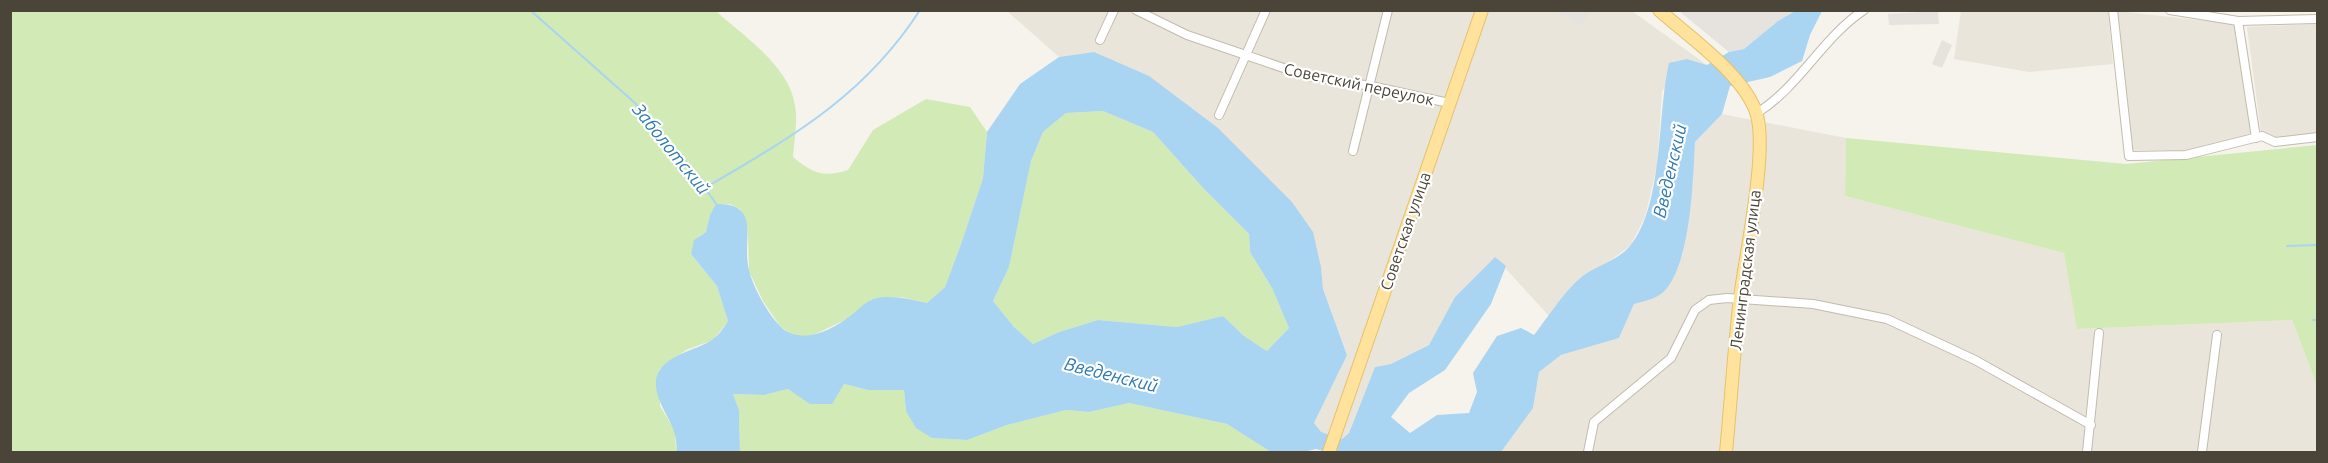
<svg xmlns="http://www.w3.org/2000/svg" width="2328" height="463" font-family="Ubuntu,sans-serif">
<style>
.residential{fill:#eae5da}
.industrial{fill:#e6e2dd}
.green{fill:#d2eab5}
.parking{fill:#e5e3e0}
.water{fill:#a9d4f2;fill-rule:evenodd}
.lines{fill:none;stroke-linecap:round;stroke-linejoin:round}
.stream{stroke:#a9d4f2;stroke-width:2}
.minor-casing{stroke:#c2bbae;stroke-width:10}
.primary-casing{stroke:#e6c16a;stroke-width:14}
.minor{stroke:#fff;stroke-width:8}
.primary{stroke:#ffe39c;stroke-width:12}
.labels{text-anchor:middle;stroke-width:4.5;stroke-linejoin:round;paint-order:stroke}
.street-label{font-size:16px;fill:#4b4439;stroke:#fff}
.water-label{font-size:18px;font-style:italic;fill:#2e7ab2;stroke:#fff}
</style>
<rect width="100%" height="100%" fill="#f6f3ec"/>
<g class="residential">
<path d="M1007,11H1632L1707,65L1687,59L1662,91L1657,166L1645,217L1630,246L1608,262L1578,280L1549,316L1495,257L1455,297L1429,345L1391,364L1375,367L1349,433L1342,439L1320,432L1314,423L1347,354L1323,289L1321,267L1094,52L1059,57Z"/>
<path d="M1961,11H2108L2113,64L2029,72L1954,59Z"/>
<path d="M2117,11L2234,24L2252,137L2191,150H2133Z"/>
<path d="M2317,24V133L2276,139L2261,132L2247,27Z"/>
<path d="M1722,114L1846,138L1845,196L2064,253L2078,329L2292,320L2317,385V452H1501L1533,408L1539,372L1561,355L1619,338L1634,304L1651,299L1682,256L1692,188L1695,142Z"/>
</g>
<g class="industrial">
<path d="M1679,11H1795L1778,21L1744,49L1729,52Z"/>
<path d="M1938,11L1939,24L1889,25L1888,14Z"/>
<path d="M1942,40L1952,45L1942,68L1932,64Z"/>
</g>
<g class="green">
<path d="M10,11H716C743,36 790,66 795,106C798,122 794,141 793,157C812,173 823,178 848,170L873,130L926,99L970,107L987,132L983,178L961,244L945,287L927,303L901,297L872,299L847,319L809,337L794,336L780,326L763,301L749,271L748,233L741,210L730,204L716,205L710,215L706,232L699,236L691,254L717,286L728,321L713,340L686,350L659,370L660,406L675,431L676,452H11Z"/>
<path d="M1103,111L1153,132L1204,189L1249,234L1250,252L1272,288L1289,328L1267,351L1244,336L1223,316L1177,327L1098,320L1059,332L1033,344L1014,327L993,301L1009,267L1031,161L1043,132L1066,113Z"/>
<path d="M1846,138L2126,164L2317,145V385L2292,320L2077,329L2064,253L1845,196Z"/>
<path d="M844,384L868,390H904L906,411L932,438L967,440L1007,425L1066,410L1089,412L1129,403L1227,424L1271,452H740L739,410L733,394L764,395L788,389L810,403Z"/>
</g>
<path class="parking" d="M1556,11L1589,10V11L1581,26Z"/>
<path class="water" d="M1795,11H1822L1810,35L1802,61L1770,77L1730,86L1722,114L1695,142C1693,180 1691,257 1667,288C1660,298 1645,301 1634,304L1619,338L1561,355L1539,372L1533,408L1501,452H1327L1316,449L1303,452H1271L1227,424L1129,403L1089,412L1066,410L1007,425L967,440L932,438L916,428L906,411L904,390H868L844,384L832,404H810L788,389L764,395L733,394L739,410L740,452H676C680,427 659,411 656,387C653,355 697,352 713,339C719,335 724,327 728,321L717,286L691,254L694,240L706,232L710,215L716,204C763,203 741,241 749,270C753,287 767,313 780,326C800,346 831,331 850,316C857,311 865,302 873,299C889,294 911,299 927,303L945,287L961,244L983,178L987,132L1020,84L1059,57L1094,52L1149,76L1218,128L1292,202L1313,232L1321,267L1323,289L1347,355L1314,423L1321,432L1342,439L1349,433L1375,367L1391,364L1429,345L1455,297L1495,257L1506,266L1491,304L1445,370L1409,393L1391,417L1410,433L1437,415L1469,413L1477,392L1473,373L1497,336L1521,328L1534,335C1548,317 1561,296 1577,281C1592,266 1617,262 1630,246C1664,205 1657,114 1669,63L1687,59L1707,65L1729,52L1744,49L1778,21ZM1103,111L1153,132L1204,189L1249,234L1250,252L1272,288L1289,328L1267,351L1244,336L1223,316L1177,327L1098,320L1059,332L1033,344L1014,327L993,301L1009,267L1031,161L1043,132L1066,113Z"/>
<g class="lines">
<g class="stream">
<path d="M530,10L635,103L683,158L717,205"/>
<path d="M705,188C791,137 864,97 920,10"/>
<path d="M2287,246L2318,245"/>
<path d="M2313,320H2318"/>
</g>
<g class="minor-casing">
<g id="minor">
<path d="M1136,10L1187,35L1307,76L1371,86L1449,103"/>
<path d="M2113,10L2129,156L2186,155L2262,136L2275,142L2318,137"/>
<path d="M2170,10L2238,21L2318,19"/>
<path d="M2238,21L2256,138"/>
<path d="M1100,40L1114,10"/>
<path d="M1757,113C1800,86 1822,38 1864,10"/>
<path d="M1219,115L1266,10"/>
<path d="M1353,151L1388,10"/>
<path d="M1588,452L1594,422L1671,358L1695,310L1709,300L1727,298L1813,304L1887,319L1975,360L2091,425"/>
<path d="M2087,452L2099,333"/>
<path d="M2202,452L2217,335"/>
</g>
</g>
<g class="primary-casing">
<g id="primary">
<path d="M1659,10C1689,37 1742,73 1756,112C1769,148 1745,256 1740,298C1734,349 1731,401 1726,452"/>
<path d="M1329,452L1482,10"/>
</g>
</g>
<use href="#minor" class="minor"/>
<use href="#primary" class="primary"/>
</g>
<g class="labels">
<g class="street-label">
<text transform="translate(1359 84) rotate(12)" y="6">Советский переулок</text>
<text transform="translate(1405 231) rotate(-71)" y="6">Советская улица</text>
<text transform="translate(1745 270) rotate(-83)" y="6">Ленинградская улица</text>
</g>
<g class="water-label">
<text transform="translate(671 149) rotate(51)" y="6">Заболотский</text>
<text transform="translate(1670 171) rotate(-77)" y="6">Введенский</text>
<text transform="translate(1111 375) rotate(14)" y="6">Введенский</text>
</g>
</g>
<rect width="2328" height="463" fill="none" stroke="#4b4439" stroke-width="24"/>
</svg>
